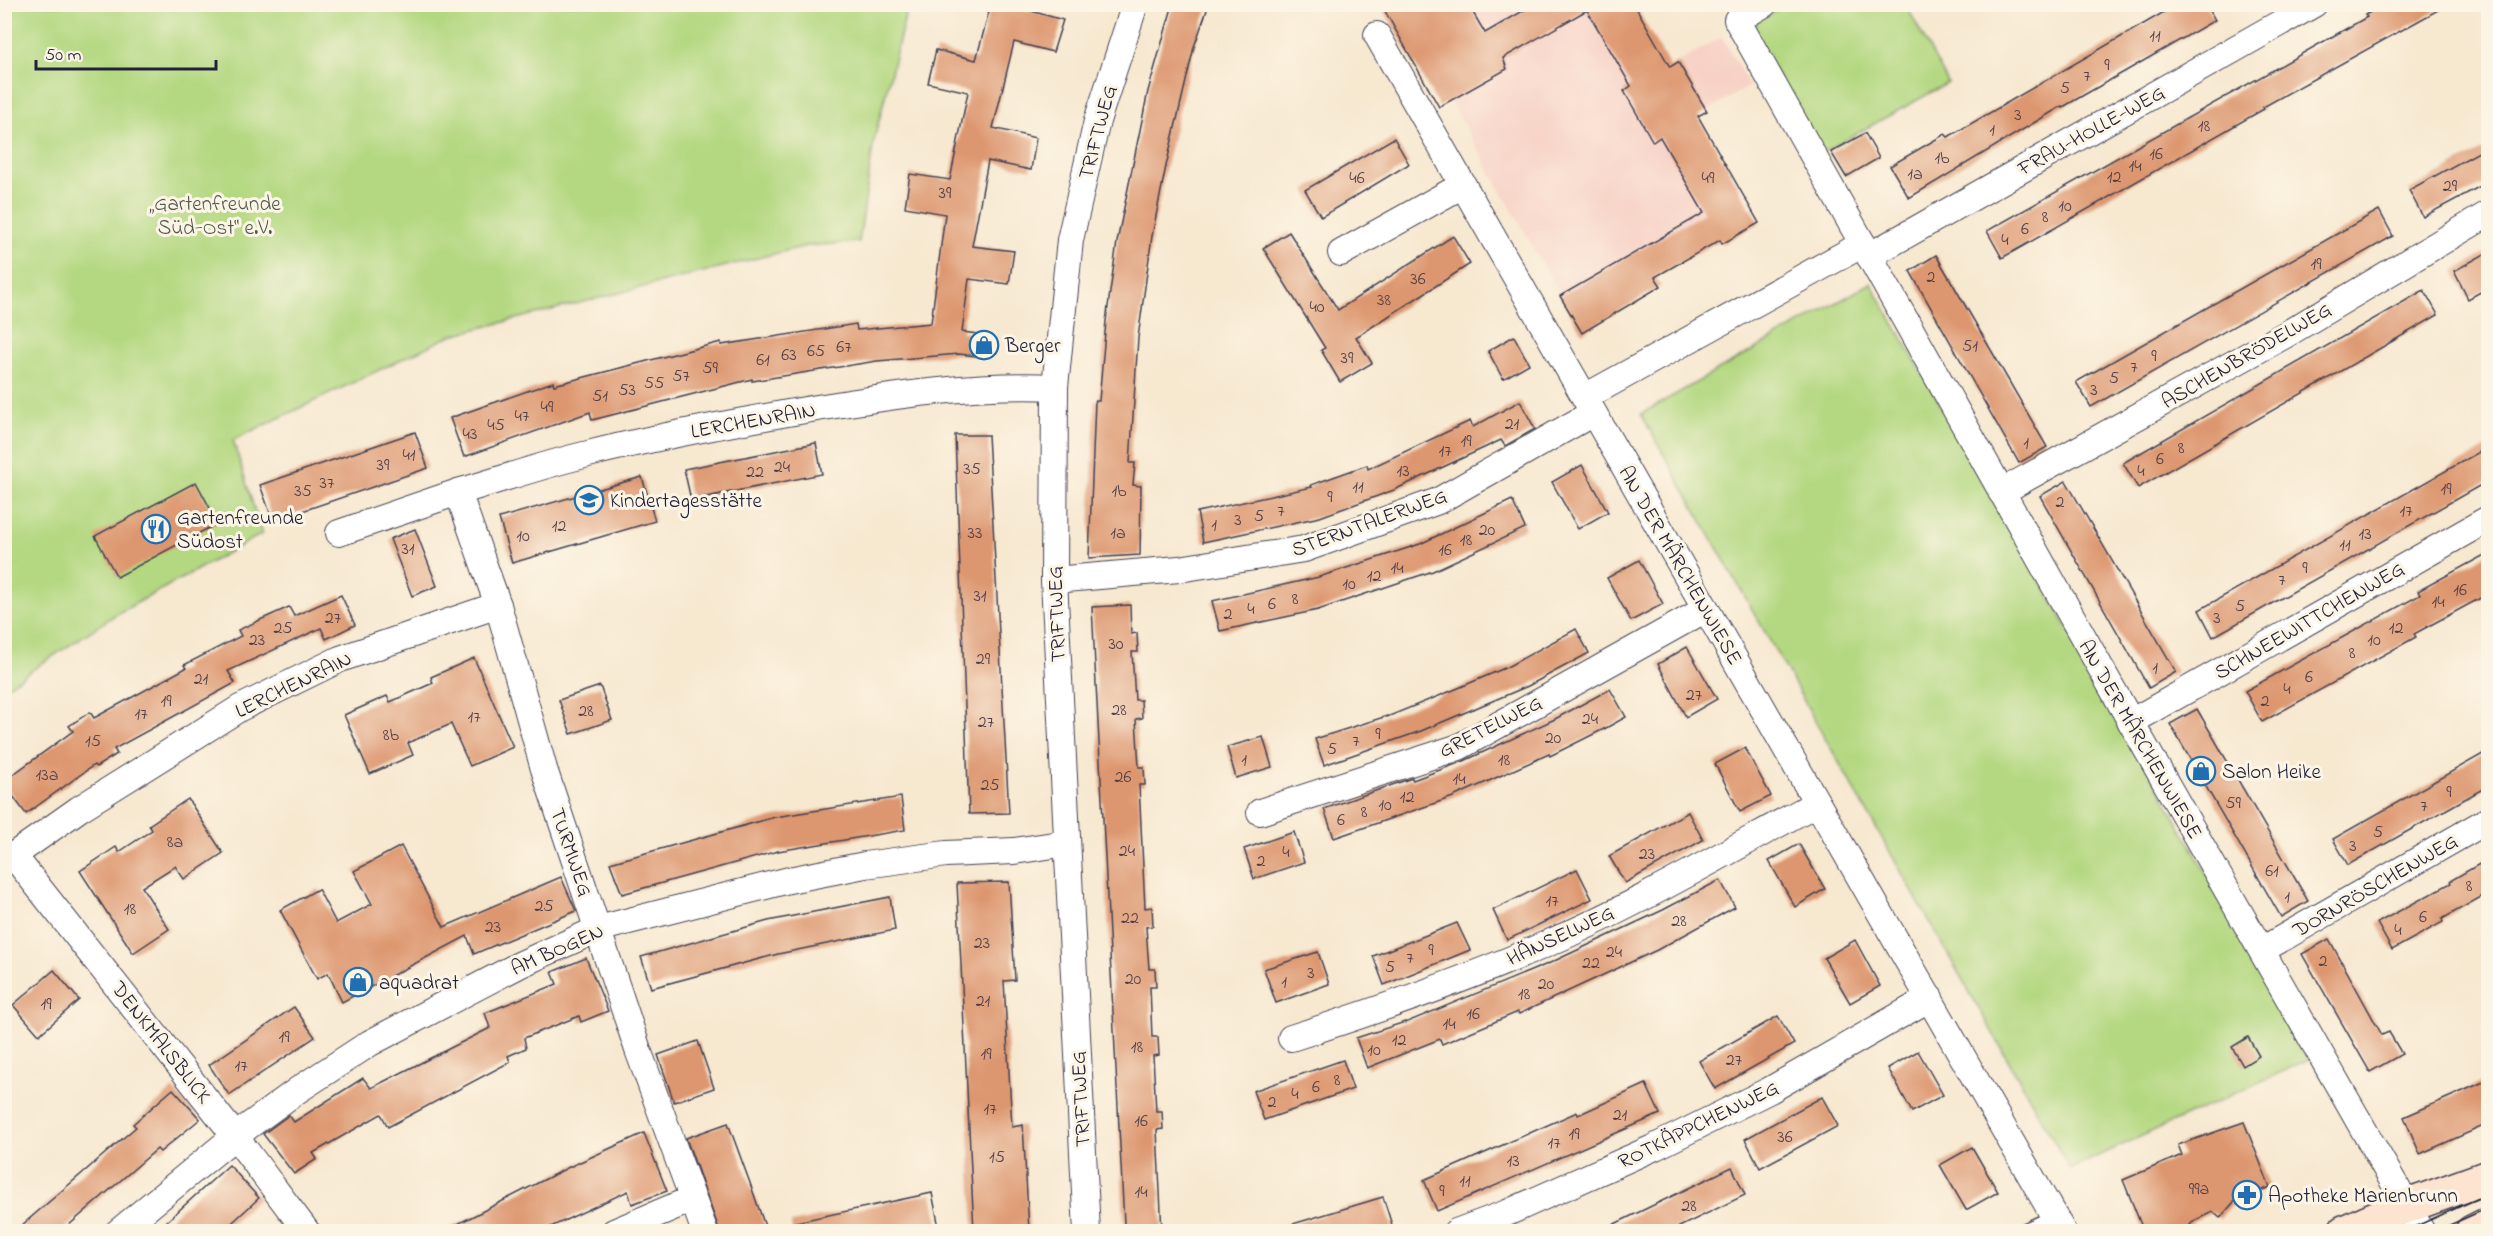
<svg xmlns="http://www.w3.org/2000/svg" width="2493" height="1236" font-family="'Indie Flower',sans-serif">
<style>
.built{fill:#f7d1c6}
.green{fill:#b4d881;stroke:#6b7d5e;stroke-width:1.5}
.building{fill:#dd976f}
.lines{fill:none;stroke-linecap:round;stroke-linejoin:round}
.service-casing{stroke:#424051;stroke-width:15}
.minor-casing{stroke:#424051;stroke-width:28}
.secondary-casing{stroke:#424051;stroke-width:36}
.service{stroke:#fff;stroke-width:12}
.minor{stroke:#fff;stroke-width:26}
.secondary{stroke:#fde4d1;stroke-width:33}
.tram{stroke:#22223b;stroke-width:1.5}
.labels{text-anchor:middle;stroke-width:6;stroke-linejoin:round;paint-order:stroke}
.number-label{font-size:18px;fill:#513f48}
.street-label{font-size:21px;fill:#22223b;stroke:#fcf5e5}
.park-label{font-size:21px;fill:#4e5950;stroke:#fcf5e5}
.poi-label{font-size:21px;fill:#22223b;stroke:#fcf5e5;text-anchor:start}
</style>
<rect width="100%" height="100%" fill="#fcf5e5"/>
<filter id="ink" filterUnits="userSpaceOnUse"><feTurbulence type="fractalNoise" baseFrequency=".0167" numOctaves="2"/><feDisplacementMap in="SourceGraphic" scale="12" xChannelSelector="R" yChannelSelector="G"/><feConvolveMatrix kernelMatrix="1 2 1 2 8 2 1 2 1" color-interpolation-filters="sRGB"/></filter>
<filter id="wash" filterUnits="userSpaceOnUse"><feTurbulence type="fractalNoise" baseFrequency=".008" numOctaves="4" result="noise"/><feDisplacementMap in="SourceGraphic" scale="24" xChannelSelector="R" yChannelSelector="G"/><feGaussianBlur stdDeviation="1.35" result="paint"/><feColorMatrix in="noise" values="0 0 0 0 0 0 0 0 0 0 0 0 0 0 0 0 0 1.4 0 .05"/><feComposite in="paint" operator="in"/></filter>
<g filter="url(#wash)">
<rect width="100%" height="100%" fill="#f7e8d0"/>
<path class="built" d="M1378,5H1634L1670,67L1722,37L1749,86L1698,116L1759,223L1722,244L1719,240L1656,277L1661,286L1582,333L1450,101L1456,97L1407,11L1390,21Z"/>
<g class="green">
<path d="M5,5H908L874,140L859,242L806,246L452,335L233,440L262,534L115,615L5,688Z"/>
<path d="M1786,5H1906L1948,83L1820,154L1753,32L1757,21Z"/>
<path d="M1871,283L2312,1058L2070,1169L1641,414Z"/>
</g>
<g id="blocks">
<g class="building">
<path d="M991,4H1025L1024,9L1063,20L1053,52L1014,42L993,128L1036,138L1031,170L988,161L972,246L1014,251L1009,284L969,279L962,332L987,335L993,342L992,352L985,357L959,354L877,361L752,381V379L592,420L590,412L464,457L450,418L553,382L554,385L721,342V345L856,324L857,330L931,323L945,214L905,207L910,174L950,180L968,92L928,83L936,50L976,60Z"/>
<path d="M1173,4H1209L1194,47L1166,166L1152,236L1138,338L1130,463H1135L1133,485L1141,486L1140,555L1089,558L1095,401H1099L1106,321L1117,242L1148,91Z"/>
<path d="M1381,4H1468L1485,33L1535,4H1634L1670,67L1678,62L1707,111L1698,116L1759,223L1722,244L1720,240L1655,277L1661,286L1582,333L1560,296L1704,213L1660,137L1653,142L1624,91L1631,86L1587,10L1503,58L1507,69L1439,107Z"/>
<path d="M2178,4H2206L2215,20L2063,107L2062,106L1909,198L1890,166L1945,134L1948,137Z"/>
<path d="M2385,4H2449L2263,107L2264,109L2002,258L1987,231L2367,17L2365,15Z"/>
<path d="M1865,133L1879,158L1846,177L1831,152Z"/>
<path d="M1394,138L1409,164L1321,217L1305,190Z"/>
<path d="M2488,147V182L2423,217L2409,190Z"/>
<path d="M2379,210L2393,236L2091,407L2076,382Z"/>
<path d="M1289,232L1338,310L1453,236L1470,264L1356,337L1372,363L1340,382L1321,350L1325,348L1263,248Z"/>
<path d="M2488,252V288L2468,299L2454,271Z"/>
<path d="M1936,255L2047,447L2019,463L1910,271Z"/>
<path d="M2424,290L2438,315L2138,488L2123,463Z"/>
<path d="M1514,336L1529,364L1503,379L1488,351Z"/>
<path d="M1520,401L1535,429L1505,446L1501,440L1394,490L1320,517L1203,542L1197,512L1312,487L1311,485L1367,465L1368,469L1470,421L1473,427Z"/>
<path d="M415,432L428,468L273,521L260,485Z"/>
<path d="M955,435H988L1009,813L969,814Z"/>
<path d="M816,443L822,474L691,500L684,469Z"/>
<path d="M2488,447V481L2213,637L2199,610Z"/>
<path d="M1582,465L1608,512L1578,529L1552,482Z"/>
<path d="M642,477L655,521L512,563L499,518Z"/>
<path d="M2066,481L2176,672L2149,688L2040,496Z"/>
<path d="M196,482L218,523L117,577L95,536Z"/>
<path d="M1512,500L1525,528L1433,571L1318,610L1220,631L1212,601L1319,577L1420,544Z"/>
<path d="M415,529L437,586L412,596L390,539Z"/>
<path d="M2488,553V594L2414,634L2416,637L2262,722L2245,691L2420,595L2418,591Z"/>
<path d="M1639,560L1663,604L1631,621L1607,578Z"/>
<path d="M341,595L355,625L326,639L321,628L228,671L235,683L114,749L117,754L96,767L94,765L26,814L4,784V781L73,731L69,726L90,712L94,718L186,668L184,665L241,636L238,630L289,607L294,616Z"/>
<path d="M1130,605L1131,634L1137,633L1138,652H1132L1135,700H1141L1142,718L1136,719L1139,767H1144L1145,785H1139L1145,908L1152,907L1153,926L1146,927L1149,969H1155L1156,987H1150L1152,1037H1158L1159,1055L1153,1056L1156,1111H1162L1163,1129L1157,1130L1162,1232H1125L1124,1223L1092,607Z"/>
<path d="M1576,629L1589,653L1528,686L1421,731L1324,765L1315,739L1387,716V717L1456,689L1507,667Z"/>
<path d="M1687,647L1717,699L1686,717L1658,664Z"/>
<path d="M474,658L513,747L470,766L451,724L408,743L413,755L370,774L344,715L387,696L390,702L433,683L431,677Z"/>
<path d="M600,686L612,720L571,734L559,700Z"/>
<path d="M1610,689L1626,717L1606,728L1550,756L1549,754L1453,797L1334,838L1324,809L1412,778L1413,780L1464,761L1555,719Z"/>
<path d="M2197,709L2308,901L2281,917L2170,724Z"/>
<path d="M1263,737L1272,767L1236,778L1227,747Z"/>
<path d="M1745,748L1771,796L1740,812L1715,764Z"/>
<path d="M2488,751V786L2348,865L2333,839Z"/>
<path d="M901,797L905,830L778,851L622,894L610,863L775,817Z"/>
<path d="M188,799L223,853L184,879L175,866L142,887L169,929L133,953L80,871L116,847L119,852L152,830L149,825Z"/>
<path d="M1688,812L1703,840L1625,883L1609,856Z"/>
<path d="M1294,832L1304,862L1254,879L1244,849Z"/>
<path d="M1799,844L1825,889L1795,907L1769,861Z"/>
<path d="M401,846L444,927L561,877L576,911L474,954L467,936L342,1002L328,973L317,979L280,910L318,889L336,923L372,904L354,871Z"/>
<path d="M2488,859V893L2442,919L2443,922L2392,950L2377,923L2451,883L2450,881Z"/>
<path d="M1577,869L1592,899L1507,940L1493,910Z"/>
<path d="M1720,880L1735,907L1657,950L1519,1014L1518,1012L1442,1044L1440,1039L1367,1068L1356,1038L1405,1022V1023L1550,963L1663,910Z"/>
<path d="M1009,882L1015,980L1004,981L1012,1127L1023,1125L1029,1230L974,1232L957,883Z"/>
<path d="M890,897L895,930L778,954L651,988L641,957L768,921Z"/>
<path d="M1457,923L1470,950L1384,985L1373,956Z"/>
<path d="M2329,939L2382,1035L2389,1032L2402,1054L2370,1072L2302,954Z"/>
<path d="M1855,940L1880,986L1850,1003L1824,958Z"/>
<path d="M1318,952L1329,984L1276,1003L1264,969Z"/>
<path d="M586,958L608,1011L581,1022L579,1016L524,1038L526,1048L508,1056L510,1062L388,1127L381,1114L313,1153L317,1159L294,1174L263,1134L289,1115L294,1122L363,1078L371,1088L490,1028L485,1013L557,984L552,972Z"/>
<path d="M54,970L79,1000L39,1035L13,1005Z"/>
<path d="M294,1007L315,1037L229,1095L209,1065Z"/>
<path d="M1778,1016L1794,1044L1715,1089L1699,1061Z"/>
<path d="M2248,1037L2259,1056L2243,1066L2232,1047Z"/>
<path d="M698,1041L714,1088L674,1102L658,1055Z"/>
<path d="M1918,1051L1943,1095L1912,1112L1888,1068Z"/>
<path d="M1343,1060L1353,1089L1264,1120L1253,1091Z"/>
<path d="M2488,1080V1124L2420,1154L2404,1117Z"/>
<path d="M1646,1084L1660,1114L1437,1211L1424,1180L1577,1112L1578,1115Z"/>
<path d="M173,1089L200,1119L160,1152L157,1149L61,1232H14L136,1127L133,1124Z"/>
<path d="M1822,1097L1838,1126L1760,1168L1745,1139Z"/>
<path d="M2244,1122L2270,1187L2234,1202L2220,1218L2213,1212L2193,1221L2185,1232L2175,1228L2168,1232H2144L2123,1180L2182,1155L2178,1145Z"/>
<path d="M728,1123L750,1183L767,1232H720L686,1138Z"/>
<path d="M644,1133L667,1191L632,1204L628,1191L540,1232H442L567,1168Z"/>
<path d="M1972,1147L1998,1192L1966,1210L1940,1165Z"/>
<path d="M229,1165L259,1198L222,1232H155Z"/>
<path d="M1732,1167L1745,1195L1669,1232H1598Z"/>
<path d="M932,1193L940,1232H792L791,1223Z"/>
<path d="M1383,1197L1393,1228L1381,1232H1286V1226Z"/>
</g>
</g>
</g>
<g filter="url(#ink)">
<use href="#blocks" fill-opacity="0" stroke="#424051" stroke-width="1.5"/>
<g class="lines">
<g class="service-casing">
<path id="service" d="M2019,1232L2054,1216"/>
</g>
<g class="minor-casing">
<g id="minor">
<path d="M1764,4L1737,20L2131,722L2422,1232"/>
<path d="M1377,35L2063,1232"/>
<path d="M1341,253L1463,185"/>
<path d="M1869,256L2314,4"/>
<path d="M1585,397L1863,244"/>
<path d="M2001,492L2285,335L2488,214"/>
<path d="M339,533L458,492"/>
<path d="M1054,580L1179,569L1304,549L1438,501L1593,413"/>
<path d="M498,605L544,769L638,1050L705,1232"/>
<path d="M2131,722L2488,519"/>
<path d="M1260,812L1459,747L1706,609"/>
<path d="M13,855L235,1136L307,1232"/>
<path d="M4,862L79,809L240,708L340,659L498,605L458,492C500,480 542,465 584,455C659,436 735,422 811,409C891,396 974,383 1055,387"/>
<path d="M2262,950L2488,820"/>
<path d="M1291,1038C1376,1011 1460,982 1542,946C1637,905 1726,852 1817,803"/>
<path d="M118,1232L235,1136L298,1090L370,1043L519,965L598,929L789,880L865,865L946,854L1014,851L1067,843"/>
<path d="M614,1232L692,1199"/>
<path d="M1087,1232L1054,580L1055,387L1070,240L1097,121L1135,4"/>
<path d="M1456,1232L1507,1213L1655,1147L1770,1090L1930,998"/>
</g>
</g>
<g class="secondary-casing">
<g id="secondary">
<path d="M2344,1232L2380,1216L2488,1177"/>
<path d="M2472,1232L2488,1224"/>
</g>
</g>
<use href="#service" class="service"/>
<use href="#minor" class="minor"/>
<use href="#secondary" class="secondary"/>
<g class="tram">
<path d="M2403,1232L2488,1194"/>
<path d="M2434,1232L2488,1208"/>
</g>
</g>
</g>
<defs>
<g id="shop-ring" transform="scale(1.5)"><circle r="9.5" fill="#fcf5e5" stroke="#1f6fb2" stroke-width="1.5"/><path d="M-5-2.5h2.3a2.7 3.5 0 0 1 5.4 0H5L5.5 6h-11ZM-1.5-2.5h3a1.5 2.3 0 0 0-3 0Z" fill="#1f6fb2"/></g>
<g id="school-ring" transform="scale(1.5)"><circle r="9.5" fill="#fcf5e5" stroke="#1f6fb2" stroke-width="1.5"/><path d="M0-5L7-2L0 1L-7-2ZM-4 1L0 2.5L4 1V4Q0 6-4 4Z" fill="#1f6fb2"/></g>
<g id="restaurant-ring" transform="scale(1.5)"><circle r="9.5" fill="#fcf5e5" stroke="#1f6fb2" stroke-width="1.5"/><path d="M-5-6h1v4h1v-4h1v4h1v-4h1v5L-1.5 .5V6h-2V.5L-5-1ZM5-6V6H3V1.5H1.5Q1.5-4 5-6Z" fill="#1f6fb2"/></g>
<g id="pharmacy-ring" transform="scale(1.5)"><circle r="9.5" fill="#fcf5e5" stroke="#1f6fb2" stroke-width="1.5"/><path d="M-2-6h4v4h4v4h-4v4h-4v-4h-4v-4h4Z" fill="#1f6fb2"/></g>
</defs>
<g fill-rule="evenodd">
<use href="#shop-ring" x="984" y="345"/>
<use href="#school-ring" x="589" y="500"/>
<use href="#restaurant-ring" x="156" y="529"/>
<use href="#shop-ring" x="2201" y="771"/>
<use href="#shop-ring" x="358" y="982"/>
<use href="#pharmacy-ring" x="2247" y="1195"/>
</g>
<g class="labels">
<g class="number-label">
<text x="2155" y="41">11</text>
<text x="2107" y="70">9</text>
<text x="2087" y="81">7</text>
<text x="2065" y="93">5</text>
<text x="2018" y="120">3</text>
<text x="2204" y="131">18</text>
<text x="1992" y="135">1</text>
<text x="2156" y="159">16</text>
<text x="1942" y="163">1b</text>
<text x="2135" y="171">14</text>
<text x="1915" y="179">1a</text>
<text x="2114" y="182">12</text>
<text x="1357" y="183">46</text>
<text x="1708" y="183">49</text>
<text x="2450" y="191">29</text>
<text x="945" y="198">39</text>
<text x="2065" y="211">10</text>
<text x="2045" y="222">8</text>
<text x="2025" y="234">6</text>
<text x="2005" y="245">4</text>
<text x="2316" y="269">19</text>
<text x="1931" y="282">2</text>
<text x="1418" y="284">36</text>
<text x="1384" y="305">38</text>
<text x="1317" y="312">40</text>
<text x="1970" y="351">51</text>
<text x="844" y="352">67</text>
<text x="816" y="356">65</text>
<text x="789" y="360">63</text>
<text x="2154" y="361">9</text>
<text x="1347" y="363">39</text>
<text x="763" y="365">61</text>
<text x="2134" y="372">7</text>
<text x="710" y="373">59</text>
<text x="681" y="381">57</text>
<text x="2114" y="383">5</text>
<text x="654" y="388">55</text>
<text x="627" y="395">53</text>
<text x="2094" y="395">3</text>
<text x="600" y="401">51</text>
<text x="547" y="412">49</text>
<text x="522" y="421">47</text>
<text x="1512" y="429">21</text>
<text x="496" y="430">45</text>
<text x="470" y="439">43</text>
<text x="1466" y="446">19</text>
<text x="2026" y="448">1</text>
<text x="2181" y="453">8</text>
<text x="1445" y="456">17</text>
<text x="409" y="460">41</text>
<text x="2160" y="464">6</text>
<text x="383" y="470">39</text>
<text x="782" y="472">24</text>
<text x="972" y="474">35</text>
<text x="1403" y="476">13</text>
<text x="2141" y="476">4</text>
<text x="755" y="477">22</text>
<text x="327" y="488">37</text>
<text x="1358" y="492">11</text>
<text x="2446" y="494">19</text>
<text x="303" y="496">35</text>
<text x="1119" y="496">1b</text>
<text x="1330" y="502">9</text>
<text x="2060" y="507">2</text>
<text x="1281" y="516">7</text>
<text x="2406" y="516">17</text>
<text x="1259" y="521">5</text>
<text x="1238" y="525">3</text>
<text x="1214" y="530">1</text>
<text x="559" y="531">12</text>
<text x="1487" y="535">20</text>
<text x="975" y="538">33</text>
<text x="1118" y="538">1a</text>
<text x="2365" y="539">13</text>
<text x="523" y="541">10</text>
<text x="1466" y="545">18</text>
<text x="2345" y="550">11</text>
<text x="408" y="554">31</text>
<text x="1445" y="555">16</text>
<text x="1397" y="573">14</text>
<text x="2305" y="573">9</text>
<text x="1374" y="581">12</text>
<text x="2282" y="585">7</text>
<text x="1349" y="589">10</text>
<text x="2460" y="595">16</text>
<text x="980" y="601">31</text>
<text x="1295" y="604">8</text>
<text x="2438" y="607">14</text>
<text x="1272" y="609">6</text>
<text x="2240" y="611">5</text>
<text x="1251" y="614">4</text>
<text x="1228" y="619">2</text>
<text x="333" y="623">27</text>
<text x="2217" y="623">3</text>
<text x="283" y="633">25</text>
<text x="2396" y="633">12</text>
<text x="257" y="645">23</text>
<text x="2374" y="645">10</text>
<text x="1116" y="649">30</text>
<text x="2352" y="658">8</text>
<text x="983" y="664">29</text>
<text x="2155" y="673">1</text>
<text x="2309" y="682">6</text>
<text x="201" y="684">21</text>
<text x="2287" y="694">4</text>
<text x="1694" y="700">27</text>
<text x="166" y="706">19</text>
<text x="2265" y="706">2</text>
<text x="1119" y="715">28</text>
<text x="586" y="716">28</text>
<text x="141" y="719">17</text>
<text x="474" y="722">17</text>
<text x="1590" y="724">24</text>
<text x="986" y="727">27</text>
<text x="1378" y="739">9</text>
<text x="391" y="740">8b</text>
<text x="1553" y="743">20</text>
<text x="93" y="746">15</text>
<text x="1356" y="746">7</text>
<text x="1332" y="754">5</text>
<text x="1244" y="765">1</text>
<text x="1504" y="765">18</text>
<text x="47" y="780">13a</text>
<text x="1123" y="782">26</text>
<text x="1459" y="784">14</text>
<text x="990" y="790">25</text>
<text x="2449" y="797">9</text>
<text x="1407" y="802">12</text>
<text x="2233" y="808">59</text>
<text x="1385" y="810">10</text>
<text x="2424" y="811">7</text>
<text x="1364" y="817">8</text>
<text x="1341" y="825">6</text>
<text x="2378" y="837">5</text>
<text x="175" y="847">8a</text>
<text x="2353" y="851">3</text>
<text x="1127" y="856">24</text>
<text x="1286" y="857">4</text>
<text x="1647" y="859">23</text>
<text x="1261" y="866">2</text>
<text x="2272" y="876">61</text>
<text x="2469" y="891">8</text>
<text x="2287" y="902">1</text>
<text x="1552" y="906">17</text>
<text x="544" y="911">25</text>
<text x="130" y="914">18</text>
<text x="2423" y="922">6</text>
<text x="1130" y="923">22</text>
<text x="1679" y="926">28</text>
<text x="493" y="932">23</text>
<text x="2398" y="935">4</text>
<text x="982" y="948">23</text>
<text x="1431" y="955">9</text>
<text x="1614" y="957">24</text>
<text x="1410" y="963">7</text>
<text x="2323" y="966">2</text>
<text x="1591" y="968">22</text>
<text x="1390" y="972">5</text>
<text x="1311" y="978">3</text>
<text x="1133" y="984">20</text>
<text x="1284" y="987">1</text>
<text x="1546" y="989">20</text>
<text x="1524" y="999">18</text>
<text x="983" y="1006">21</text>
<text x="46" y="1009">19</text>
<text x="1473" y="1019">16</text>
<text x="1449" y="1029">14</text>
<text x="284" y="1042">19</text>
<text x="1399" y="1045">12</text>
<text x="1137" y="1052">18</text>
<text x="1374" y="1055">10</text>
<text x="986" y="1059">19</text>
<text x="1734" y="1065">27</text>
<text x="241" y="1071">17</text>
<text x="1337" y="1085">8</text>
<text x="1316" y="1092">6</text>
<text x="1295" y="1099">4</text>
<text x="1272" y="1107">2</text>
<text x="990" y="1114">17</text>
<text x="1620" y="1120">21</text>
<text x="1141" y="1126">16</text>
<text x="1574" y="1139">19</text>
<text x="1785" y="1142">36</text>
<text x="1554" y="1148">17</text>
<text x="997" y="1162">15</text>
<text x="1513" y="1166">13</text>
<text x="1465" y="1186">11</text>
<text x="2199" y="1194">99a</text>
<text x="1442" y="1196">9</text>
<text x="1141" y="1197">14</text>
<text x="1689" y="1211">28</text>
</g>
<g class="street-label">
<text transform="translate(2091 130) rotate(-29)" y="7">FRAU-HOLLE-WEG</text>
<text transform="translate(1097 132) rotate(-75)" y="7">TRIFTWEG</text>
<text transform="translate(2246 355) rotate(-30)" y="7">ASCHENBRÖDELWEG</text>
<text transform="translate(753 420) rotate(-10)" y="7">LERCHENRAIN</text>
<text transform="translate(1369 522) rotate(-20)" y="7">STERNTALERWEG</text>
<text transform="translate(1681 565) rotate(60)" y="7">AN DER MÄRCHENWIESE</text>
<text transform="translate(1056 614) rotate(-92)" y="7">TRIFTWEG</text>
<text transform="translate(2309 620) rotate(-30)" y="7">SCHNEEWITTCHENWEG</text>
<text transform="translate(293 684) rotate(-26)" y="7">LERCHENRAIN</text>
<text transform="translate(1490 726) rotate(-27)" y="7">GRETELWEG</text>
<text transform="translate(2141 739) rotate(60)" y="7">AN DER MÄRCHENWIESE</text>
<text transform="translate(572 852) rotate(71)" y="7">TURMWEG</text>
<text transform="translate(2375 885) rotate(-30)" y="7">DORNRÖSCHENWEG</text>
<text transform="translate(1560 935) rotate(-25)" y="7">HÄNSELWEG</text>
<text transform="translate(557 949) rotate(-24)" y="7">AM BOGEN</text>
<text transform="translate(162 1042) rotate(52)" y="7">DENKMALSBLICK</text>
<text transform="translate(1080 1099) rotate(-93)" y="7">TRIFTWEG</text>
<text transform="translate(1698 1124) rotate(-26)" y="7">ROTKÄPPCHENWEG</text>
</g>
<g class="park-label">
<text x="215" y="210">„Gartenfreunde<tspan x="215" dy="24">Süd-Ost“ e.V.</tspan></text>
</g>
<g class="poi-label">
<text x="1005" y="352">Berger</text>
<text x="610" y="507">Kindertagesstätte</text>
<text x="177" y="524">Gartenfreunde<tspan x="177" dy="24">Südost</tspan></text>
<text x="2222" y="778">Salon Heike</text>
<text x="379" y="989">aquadrat</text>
<text x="2268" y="1202">Apotheke Marienbrunn</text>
</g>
</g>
<rect width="2493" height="1236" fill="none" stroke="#fcf5e5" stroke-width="24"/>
<path d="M36 60v9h180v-9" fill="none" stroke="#22223b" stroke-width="3"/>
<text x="45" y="60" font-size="18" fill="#22223b" stroke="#fcf5e5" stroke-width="4.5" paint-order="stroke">50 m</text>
</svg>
